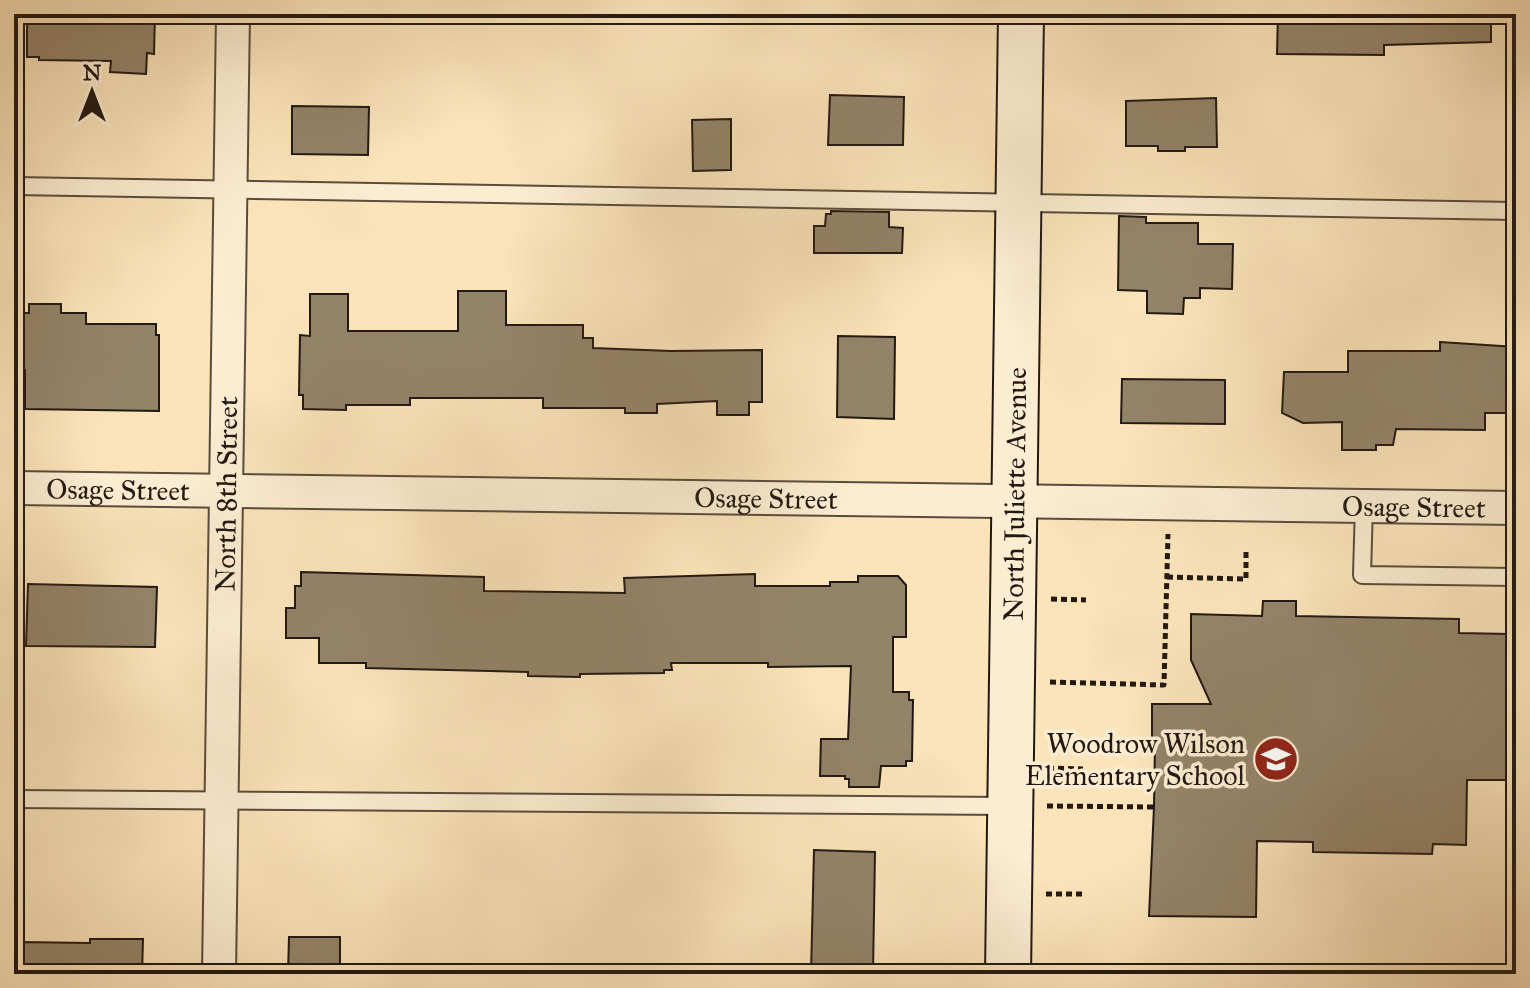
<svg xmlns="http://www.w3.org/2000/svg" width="1530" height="988" font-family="'IM FELL Great Primer',serif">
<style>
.building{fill:#938369;stroke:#231912;stroke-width:2}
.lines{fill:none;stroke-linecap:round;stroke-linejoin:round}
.lane-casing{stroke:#594c3c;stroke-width:20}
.street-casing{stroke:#594c3c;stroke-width:36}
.secondary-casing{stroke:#231912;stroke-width:48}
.path{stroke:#231912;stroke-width:5;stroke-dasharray:6 4;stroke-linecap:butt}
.lane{stroke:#fcedd2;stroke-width:16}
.street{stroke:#fcedd2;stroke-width:32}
.secondary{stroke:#fcedd2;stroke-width:44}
.labels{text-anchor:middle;stroke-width:7;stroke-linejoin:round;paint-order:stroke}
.street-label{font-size:28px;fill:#231912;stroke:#fcedd2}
.poi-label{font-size:28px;fill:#231912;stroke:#fcedd2;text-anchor:end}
</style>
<rect width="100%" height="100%" fill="#fbe4ba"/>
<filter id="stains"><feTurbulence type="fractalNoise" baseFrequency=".0025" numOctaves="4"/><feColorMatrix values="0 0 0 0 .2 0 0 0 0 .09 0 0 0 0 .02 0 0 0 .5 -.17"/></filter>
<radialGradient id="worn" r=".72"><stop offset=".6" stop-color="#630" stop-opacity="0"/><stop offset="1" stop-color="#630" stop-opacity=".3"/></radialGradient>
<g class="building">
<path d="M27,14H155L154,54L147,53L146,74L110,72L111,61L39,60V57H27Z"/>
<path d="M1278,14H1491V42L1384,45V55L1277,54Z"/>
<path d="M830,95L904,97L903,145H828Z"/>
<path d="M1216,98L1217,147H1185V151H1158V146H1126V101Z"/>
<path d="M292,106L369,107L368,155L292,154Z"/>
<path d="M731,119V170L693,171L692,120Z"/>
<path d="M831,211L889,212V227L903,228L902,253H814V226H825L826,214H831Z"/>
<path d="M1119,216L1146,217V223H1198V244H1233L1232,289L1200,288V298H1184L1183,314L1147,313V291L1118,290Z"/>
<path d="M458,291H506V325H583V338H593V348L671,351L762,350V402H749V415H717V401L657,404V413H625V408H543V398H410V405H346V410L303,409V395H299L300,335L310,336V294H348V331H458Z"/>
<path d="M29,304H61V313H86V324H156V335H159V411L25,409V370H20V341H24V313H29Z"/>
<path d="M838,336L895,337L894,419L837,417Z"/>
<path d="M1440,342L1516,347V413H1485V430L1396,429L1393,445H1376V450H1342V422L1303,423L1282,413L1284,372H1348V351H1440Z"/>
<path d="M1122,379L1225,380V424L1121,423Z"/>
<path d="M301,572L484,577V591L625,593L624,578L755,574V586H830V582H858V576H898L906,585V637H893V692H909V700H913L912,761H906V766H881L879,787H849V779H845V776H820L821,739H848L851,666L768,667V663H671L672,670H664V673L580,674V677L528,676V672L366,668V663H319V638H286V608H295V586H301Z"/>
<path d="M28,584L157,587L155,647L26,646Z"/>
<path d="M1263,601H1296V616L1459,619V633L1509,634L1506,780H1467L1466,845L1433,844L1432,854L1313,852V842L1257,841L1256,917L1149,916L1154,807L1155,742H1152V704H1211L1191,660V614L1262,616Z"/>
<path d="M814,850L875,852L873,974H811Z"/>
<path d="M289,937H340V974H288Z"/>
<path d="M90,939H143L142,974H19V942L90,943Z"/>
</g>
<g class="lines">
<g class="lane-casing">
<g id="lane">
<path d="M14,186L1516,211"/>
<path d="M1364,505L1362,575L1516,577"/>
<path d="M14,799L1008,806"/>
</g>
</g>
<g class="street-casing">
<g id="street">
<path id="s1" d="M14,488L1516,508"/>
<path id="s2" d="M219,974L233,14"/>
</g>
</g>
<g class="secondary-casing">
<g id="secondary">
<path id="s3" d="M1008,974L1021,14"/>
</g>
</g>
<g class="path">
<path d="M1167,577L1246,579V549"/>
<path d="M1051,599L1086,600"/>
<path d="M1050,682L1164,685L1168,534"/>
<path d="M1048,768L1083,769"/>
<path d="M1047,806L1154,807"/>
<path d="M1046,894H1082"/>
</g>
<use href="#lane" class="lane"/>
<use href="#street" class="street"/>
<use href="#secondary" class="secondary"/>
</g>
<defs>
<g id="school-disc" transform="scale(2.3)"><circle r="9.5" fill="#8f2418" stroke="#fcedd2"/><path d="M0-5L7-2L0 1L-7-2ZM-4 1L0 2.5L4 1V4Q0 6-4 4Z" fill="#fff"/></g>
</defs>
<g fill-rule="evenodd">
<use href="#school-disc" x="1276" y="759"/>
</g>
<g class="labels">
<g class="street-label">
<text dy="10" stroke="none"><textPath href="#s1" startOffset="104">Osage Street</textPath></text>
<text dy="10" stroke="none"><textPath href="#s2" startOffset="480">North 8th Street</textPath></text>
<text dy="10" stroke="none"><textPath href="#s3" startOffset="480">North Juliette Avenue</textPath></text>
<text dy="10" stroke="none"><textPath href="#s1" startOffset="752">Osage Street</textPath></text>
<text dy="10" stroke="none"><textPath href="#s1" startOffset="1400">Osage Street</textPath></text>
</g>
<g class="poi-label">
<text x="1245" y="753">Woodrow Wilson<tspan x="1245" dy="32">Elementary School</tspan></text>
</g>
</g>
<rect width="1530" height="988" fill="none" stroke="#fbe4ba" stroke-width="48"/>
<rect x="16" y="16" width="1498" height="956" fill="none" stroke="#231912" stroke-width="4"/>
<rect x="24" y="24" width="1482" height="940" fill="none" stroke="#231912" stroke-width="2"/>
<g transform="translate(92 92)" stroke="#fcedd2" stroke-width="6" paint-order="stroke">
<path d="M0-6L14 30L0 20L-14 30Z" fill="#231912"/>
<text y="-12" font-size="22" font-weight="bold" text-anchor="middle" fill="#231912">N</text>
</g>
<rect width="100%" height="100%" filter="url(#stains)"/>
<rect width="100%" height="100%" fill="url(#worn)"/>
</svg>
